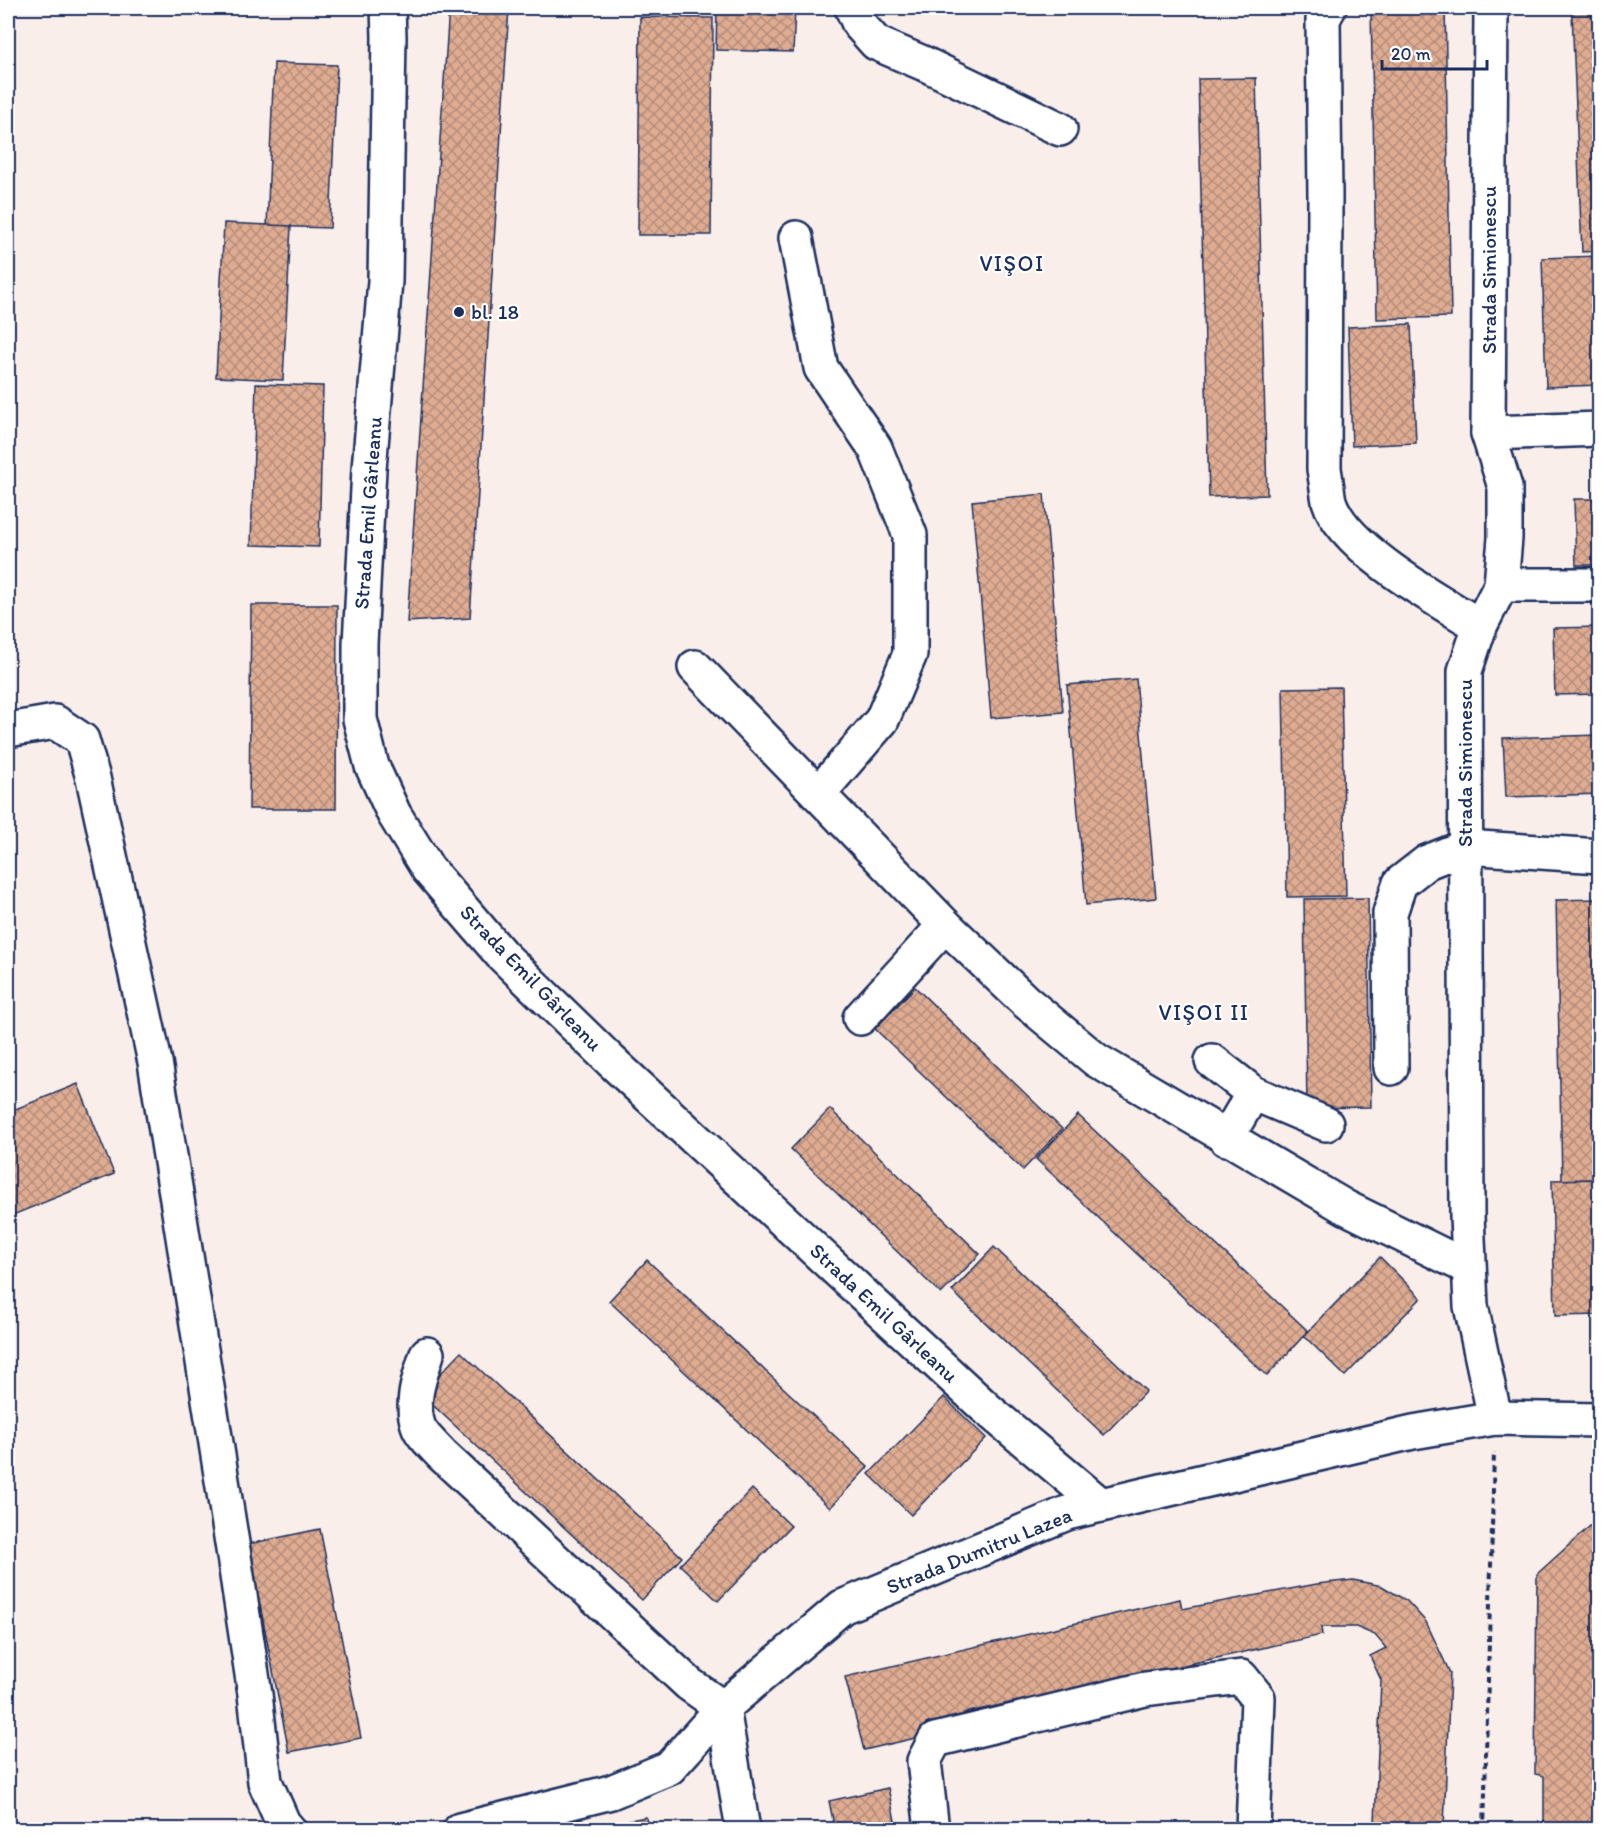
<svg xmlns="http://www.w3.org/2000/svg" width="1607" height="1837" font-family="Itim,sans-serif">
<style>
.building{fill:url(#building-cross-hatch);stroke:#1b2f5e;stroke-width:1.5}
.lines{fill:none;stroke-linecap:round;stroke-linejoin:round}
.minor-casing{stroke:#1b2f5e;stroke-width:38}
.path{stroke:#1b2f5e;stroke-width:4;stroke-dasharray:6 4.5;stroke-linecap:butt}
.minor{stroke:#fff;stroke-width:33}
.poi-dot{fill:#1b2f5e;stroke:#fff;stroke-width:2}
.labels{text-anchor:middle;stroke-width:4.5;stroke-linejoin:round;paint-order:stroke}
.street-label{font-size:21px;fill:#1b2f5e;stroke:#fff}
.poi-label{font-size:21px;fill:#1b2f5e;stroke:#fff;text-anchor:start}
.neighbourhood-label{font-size:22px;letter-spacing:1.5px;fill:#1b2f5e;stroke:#fff}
</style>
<defs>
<pattern id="building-cross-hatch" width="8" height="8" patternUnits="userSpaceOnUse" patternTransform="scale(1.5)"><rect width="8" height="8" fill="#dfac92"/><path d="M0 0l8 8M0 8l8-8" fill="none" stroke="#b48c7a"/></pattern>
</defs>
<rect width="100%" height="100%" fill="#f9eee9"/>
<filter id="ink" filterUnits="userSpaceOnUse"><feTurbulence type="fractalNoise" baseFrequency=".0167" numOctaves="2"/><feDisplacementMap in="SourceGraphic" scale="12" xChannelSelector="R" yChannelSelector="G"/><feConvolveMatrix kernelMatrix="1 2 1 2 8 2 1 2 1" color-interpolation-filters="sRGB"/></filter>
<g filter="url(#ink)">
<g class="building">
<path d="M449,8H509L470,618L407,622Z"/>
<path d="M717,8H795L793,52L716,50Z"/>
<path d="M1371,8H1445L1451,317L1377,319Z"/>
<path d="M1600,11V251L1582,252L1572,12Z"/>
<path d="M640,17L713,18L711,235H638Z"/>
<path d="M274,63L337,65L330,228L267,226Z"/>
<path d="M1256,78L1267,495L1209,497L1198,79Z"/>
<path d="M224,223L291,226L283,380L216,377Z"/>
<path d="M1600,256V385L1546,387L1542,258Z"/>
<path d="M1411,324L1416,443L1352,446L1348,327Z"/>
<path d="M256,384L323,386L319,547L251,545Z"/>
<path d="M1044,494L1063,712L991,718L972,501Z"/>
<path d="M1574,499H1600V565H1576Z"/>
<path d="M251,605H337L336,809H249Z"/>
<path d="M1600,627V694L1555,695L1553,628Z"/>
<path d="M1136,679L1156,898L1086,905L1067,685Z"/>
<path d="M1341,687L1346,896L1287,897L1283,688Z"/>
<path d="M1600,735V794L1506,797L1503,738Z"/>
<path d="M1368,898L1371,1107L1307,1108L1304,899Z"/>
<path d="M1600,899V1179L1562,1180L1556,900Z"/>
<path d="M915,987L1062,1129L1023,1170L875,1029Z"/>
<path d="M78,1084L114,1174L8,1217V1112Z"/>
<path d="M830,1109L980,1254L941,1294L791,1149Z"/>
<path d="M1078,1115L1308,1331L1267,1376L1036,1159Z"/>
<path d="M1600,1179V1315L1555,1316L1552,1180Z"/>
<path d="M994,1247L1146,1391L1104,1435L952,1291Z"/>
<path d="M1380,1257L1421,1298L1345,1376L1304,1336Z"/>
<path d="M647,1260L868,1467L830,1508L609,1301Z"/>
<path d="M461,1352L682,1557L642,1600L421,1394Z"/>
<path d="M944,1397L986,1438L911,1515L869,1474Z"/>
<path d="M752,1489L791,1526L718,1601L680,1565Z"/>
<path d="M1600,1517V1830H1544V1776L1535,1774L1537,1574Z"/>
<path d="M320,1529L361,1738L289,1752L248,1544Z"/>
<path d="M1353,1580L1382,1586L1407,1601L1426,1622L1450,1673L1444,1827L1375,1822L1381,1680L1370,1656L1386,1648L1375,1635L1356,1627H1321L1322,1635L964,1713L967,1726L864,1750L845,1677L1180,1599L1182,1609L1317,1584Z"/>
<path d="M888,1788L897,1830H835L829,1801Z"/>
<path d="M646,1817L648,1830H595L594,1827Z"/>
</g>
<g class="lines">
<g class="minor-casing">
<g id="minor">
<path d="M388,8L389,37L385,281L369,469L360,644V719L372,766L394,814L428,869L501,954L611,1061L987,1409L1101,1505"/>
<path d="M852,8L859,24L876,43L925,64L1060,129"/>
<path d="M1329,8L1323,19L1325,196L1324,469C1326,479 1327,491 1329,501C1343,548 1439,601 1480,626"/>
<path d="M1491,8L1488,433L1505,487V538L1501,585L1480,626L1465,671L1467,1216L1471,1306L1495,1418"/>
<path d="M796,238L821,368L875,448L910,535V654L882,720L818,794"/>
<path d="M1488,433L1600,429"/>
<path d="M1501,585H1600"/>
<path d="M695,667L945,925L1025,1001L1096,1060L1345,1207L1469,1268"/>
<path d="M8,730L55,722L82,740L93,778L155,1062L232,1543L255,1694L265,1782L283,1823L289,1830"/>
<path d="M860,1018L945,925"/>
<path d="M1212,1061L1253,1093L1326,1124"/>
<path d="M1391,1068L1390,913L1400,883L1427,862L1465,847L1600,856"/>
<path d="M1226,1139L1253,1093"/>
<path d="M427,1354C420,1376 410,1402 418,1425C421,1435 435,1447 442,1455L689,1684L723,1708L743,1830"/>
<path d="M460,1830L611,1792L669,1768L723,1708L842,1607L1067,1513L1413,1432L1495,1418L1600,1420"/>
<path d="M932,1830L924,1761L935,1740L1145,1689L1241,1677L1258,1698L1253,1830"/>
</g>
</g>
<path class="path" d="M1484,1830L1494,1452"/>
<use href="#minor" class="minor"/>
</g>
</g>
<circle class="poi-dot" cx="459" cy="312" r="6"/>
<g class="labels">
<g class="street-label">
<text transform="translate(1489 270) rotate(-90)" y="7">Strada Simionescu</text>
<text transform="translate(368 513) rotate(-86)" y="7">Strada Emil Gârleanu</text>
<text transform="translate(1465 763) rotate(-90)" y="7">Strada Simionescu</text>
<text transform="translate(531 978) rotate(46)" y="7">Strada Emil Gârleanu</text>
<text transform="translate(884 1313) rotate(43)" y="7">Strada Emil Gârleanu</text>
<text transform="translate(979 1551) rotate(-22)" y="7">Strada Dumitru Lazea</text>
</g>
<g class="poi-label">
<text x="471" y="319">bl. 18</text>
</g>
<g class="neighbourhood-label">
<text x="1012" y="271">VIŞOI</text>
<text x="1204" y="1020">VIŞOI II</text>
</g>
</g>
<rect width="1607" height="1837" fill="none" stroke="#fff" stroke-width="30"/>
<rect x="15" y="15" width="1577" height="1807" fill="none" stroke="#1b2f5e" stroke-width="2" filter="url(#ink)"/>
<path d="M1382 60v9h105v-9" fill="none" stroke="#1b2f5e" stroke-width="3"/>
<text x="1391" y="60" font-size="18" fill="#1b2f5e" stroke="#ffffff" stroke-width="4.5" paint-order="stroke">20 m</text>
</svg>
